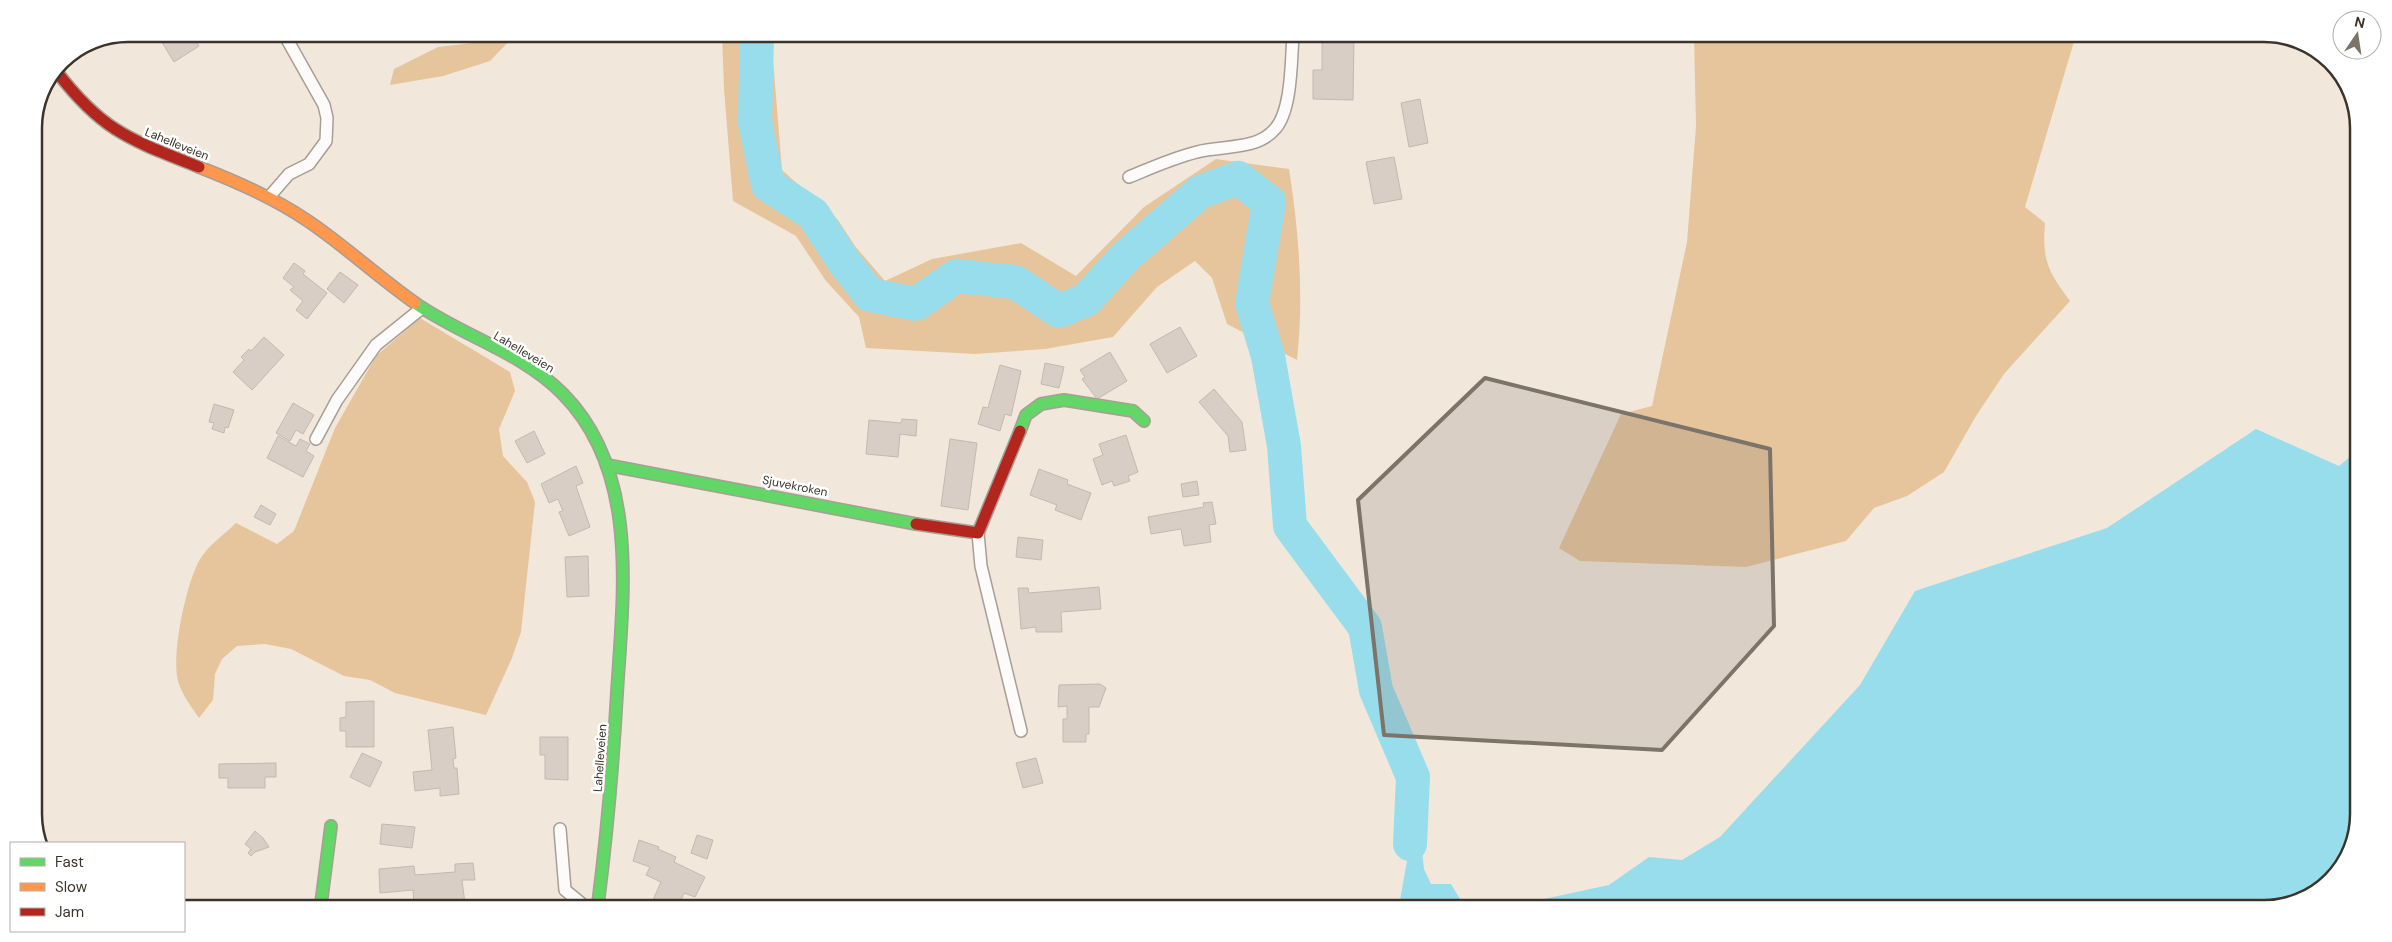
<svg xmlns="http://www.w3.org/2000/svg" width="2392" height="942" font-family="'DM Sans',sans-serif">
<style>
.forest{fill:#e7c59c}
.water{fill:#98ddec}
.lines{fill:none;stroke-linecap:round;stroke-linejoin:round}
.river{stroke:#98ddec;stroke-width:34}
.building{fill:#d8cec5;stroke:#c2b9b0}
.lane-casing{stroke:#a79e95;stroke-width:14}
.fast-casing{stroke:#a79e95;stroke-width:14}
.slow-casing{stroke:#a79e95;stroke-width:14}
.jam-casing{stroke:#a79e95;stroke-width:14}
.lane{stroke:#fdfbfa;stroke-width:11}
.fast{stroke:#63d668;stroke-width:11}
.slow{stroke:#ff974d;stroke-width:11}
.jam{stroke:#b3261e;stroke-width:11}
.marked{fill:#7c7369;fill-opacity:0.2;stroke:#7c7369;stroke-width:4;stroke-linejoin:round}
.labels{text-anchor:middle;stroke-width:5;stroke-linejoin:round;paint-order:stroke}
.street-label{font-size:12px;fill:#3c342b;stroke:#fff}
.rim{fill:none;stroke:#3c342b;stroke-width:2.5}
</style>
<rect width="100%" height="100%" fill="#f2e7db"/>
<g class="forest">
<path d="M484,35H515L490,61L443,76L390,85L394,69L438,47L481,42Z"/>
<path d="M722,35H771L782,170L838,220L855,246L885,281L932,259L1021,243L1076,276L1144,207L1216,159L1289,169C1299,232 1304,297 1297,360L1227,324L1212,278L1195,261L1157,287L1113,337L1045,349L975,354L866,348L859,317L826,281L796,236L733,201L724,89Z"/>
<path d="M1694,37L2075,38L2025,207L2045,223C2042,261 2048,271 2070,301L2004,374L1976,416L1944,472L1907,496L1874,508L1846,541L1746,567L1580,561L1559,548L1621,414L1652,406L1687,242L1696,126Z"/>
<path d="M420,318L510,372L515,391L499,429L503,456L527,482L535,502L521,632L512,658L486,715L395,693L370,680L344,676L291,649L265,644L237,646L222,659L215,674L213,700L199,718C191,706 182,695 178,681C171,654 186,585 199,561C208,545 224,535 236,523L277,544L294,531L335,428L376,356Z"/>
</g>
<g class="water">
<path d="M2256,429L2339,466L2356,452L2353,844L2317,892L2264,908L1511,906L1609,885L1649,857L1682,860L1720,837L1860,685L1915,591L2107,528Z"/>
<path d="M1421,842L1424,869L1431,884H1451L1460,899L1483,906H1399L1410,844Z"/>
</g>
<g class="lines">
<path class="river" d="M757,35L755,122L768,185L813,214L844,262L870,295L916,304L956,276L1015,282L1059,311L1086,300L1125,257L1200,192L1238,178L1269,202L1252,303L1268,356L1284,446L1290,526L1365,627L1376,690L1413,777L1410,844"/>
</g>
<g class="building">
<path d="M157,34H192L199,46L174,62Z"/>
<path d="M1322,37H1354L1353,100L1313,99V70H1322Z"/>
<path d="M1420,99L1428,143L1409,147L1401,103Z"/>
<path d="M1394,157L1402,199L1374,204L1366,162Z"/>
<path d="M294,263L305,271L303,274L327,293L307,319L296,310L303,301L290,290L294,287L283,278Z"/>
<path d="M340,272L358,285L344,303L327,289Z"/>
<path d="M1180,327L1197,356L1167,373L1150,344Z"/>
<path d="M264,337L284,355L252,390L233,372L244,360L241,357L249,349L251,351Z"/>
<path d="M1110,352L1127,381L1097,399L1082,379L1085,377L1080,370Z"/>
<path d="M1045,363L1064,367L1059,388L1041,384Z"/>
<path d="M1000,365L1021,371L1011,416L1005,414L1000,431L978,424L983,407L988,408Z"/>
<path d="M1214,389L1242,422L1246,450L1230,452L1228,436L1199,402Z"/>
<path d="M293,403L314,415L303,434L296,430L290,441L276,433Z"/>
<path d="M214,404L234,410L228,428L225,427L224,433L212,429L214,423L209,422Z"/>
<path d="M902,419L917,420L916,436L900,434L898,457L866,454L869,420L901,423Z"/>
<path d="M534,431L545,454L527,463L515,441Z"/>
<path d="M1126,435L1138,472L1128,476L1130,481L1114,486L1112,481L1102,485L1093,459L1103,455L1099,444Z"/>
<path d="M278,436L296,446L300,439L310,444L306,451L314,456L303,477L267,458Z"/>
<path d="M950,439L977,443L968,510L941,506Z"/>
<path d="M576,466L583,483L576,486L590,527L569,536L559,512L563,511L558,499L549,503L541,484Z"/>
<path d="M1039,469L1068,480L1067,484L1091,493L1081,520L1055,510L1057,505L1030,495Z"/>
<path d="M1197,481L1199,495L1183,497L1181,484Z"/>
<path d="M1212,502L1216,524L1209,525L1211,542L1184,546L1181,529L1151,534L1148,517L1204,507L1203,503Z"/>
<path d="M261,505L276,514L270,525L254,517Z"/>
<path d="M1018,537L1043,540L1041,560L1016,557Z"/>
<path d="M588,556L589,596L567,597L565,557Z"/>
<path d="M1099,587L1101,609L1061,612L1062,632H1036V627L1021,629L1018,588H1028L1029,593Z"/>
<path d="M1100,684L1106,688L1099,707H1089V734H1086V742H1063V719H1067V706L1058,707L1059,685Z"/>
<path d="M374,701V747H346V731H340V718L346,717V702Z"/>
<path d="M453,727L456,758L453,759L454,768H457L459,794L440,796V788L415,791L413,772L432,770L428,730Z"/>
<path d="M540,737H568V780L545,779V755H540Z"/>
<path d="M362,753L382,762L370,787L350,777Z"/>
<path d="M1036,758L1043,783L1023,788L1016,763Z"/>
<path d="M276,763V777H265V788H228V778H219V764Z"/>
<path d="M382,824L415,827L412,848L380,844Z"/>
<path d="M255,831L263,838L269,847L255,852L251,856L248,853L251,849L245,844Z"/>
<path d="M697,835L713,840L707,859L691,853Z"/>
<path d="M639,840L659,847L658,849L676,857L674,862L705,877L695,897L684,893L679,905L664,904L653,900L661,882L646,875L650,867L633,861Z"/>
<path d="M473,863L475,880H462L465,904H414L413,890L380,893L379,869L414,866L415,875L455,872V864Z"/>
</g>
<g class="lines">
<g class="lane-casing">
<g id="lane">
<path d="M1129,177C1151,168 1173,158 1197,152C1222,145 1256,151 1275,129C1292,110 1291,61 1293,36"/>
<path d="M269,197L289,174L309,164L326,141L327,118L324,105L284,34"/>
<path d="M316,439L337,400L376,345L422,308"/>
<path d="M978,533L981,566L1021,731"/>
<path d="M560,829L565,890L582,904"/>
</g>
</g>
<g class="fast-casing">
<g id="fast">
<path d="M415,303C462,336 522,352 563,394C640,472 623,594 617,693C613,764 607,834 598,904"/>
<path d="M1020,431L1026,415L1041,404L1064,400L1133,411L1144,421"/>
<path d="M607,465L916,524"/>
<path d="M321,904L331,826"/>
</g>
</g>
<g class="slow-casing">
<path id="slow" d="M199,167C237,182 274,198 308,221C345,246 378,277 415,303"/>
</g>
<g class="jam-casing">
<g id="jam">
<path d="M57,72C103,132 131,140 199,167"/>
<path d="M916,524L978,533L1020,431"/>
</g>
</g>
<use href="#lane" class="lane"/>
<use href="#fast" class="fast"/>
<use href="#slow" class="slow"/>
<use href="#jam" class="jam"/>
</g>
<path class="marked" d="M1485,378L1770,449L1774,626L1662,750L1384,735L1358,500Z"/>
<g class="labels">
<g class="street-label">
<text transform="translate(177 144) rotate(22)" y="4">Lahelleveien</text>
<text transform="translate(524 352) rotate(31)" y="4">Lahelleveien</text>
<text transform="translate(795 486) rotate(11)" y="4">Sjuvekroken</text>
<text transform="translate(600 758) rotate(-86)" y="4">Lahelleveien</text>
</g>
</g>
<path d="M0 0H2392V942H0ZM128 42H2264A86 86 0 0 1 2350 128V814A86 86 0 0 1 2264 900H128A86 86 0 0 1 42 814V128A86 86 0 0 1 128 42Z" fill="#fff" fill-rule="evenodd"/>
<path class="rim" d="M128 42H2264A86 86 0 0 1 2350 128V814A86 86 0 0 1 2264 900H128A86 86 0 0 1 42 814V128A86 86 0 0 1 128 42Z"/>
<rect x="10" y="842" width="175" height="90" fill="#ffffff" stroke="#b1aeaa"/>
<rect x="20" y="858" width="25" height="8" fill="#63d668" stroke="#b1aeaa"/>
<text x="55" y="867" font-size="15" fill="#3c342b">Fast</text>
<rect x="20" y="883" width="25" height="8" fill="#ff974d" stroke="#b1aeaa"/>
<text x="55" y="892" font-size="15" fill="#3c342b">Slow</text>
<rect x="20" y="908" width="25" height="8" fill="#b3261e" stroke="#b1aeaa"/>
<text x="55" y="917" font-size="15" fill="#3c342b">Jam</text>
<g transform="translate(2357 35) rotate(13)"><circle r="24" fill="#ffffff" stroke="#b1aeaa"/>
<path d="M0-4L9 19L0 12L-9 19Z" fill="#7c7369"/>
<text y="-8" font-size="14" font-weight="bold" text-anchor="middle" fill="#3c342b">N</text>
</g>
</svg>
